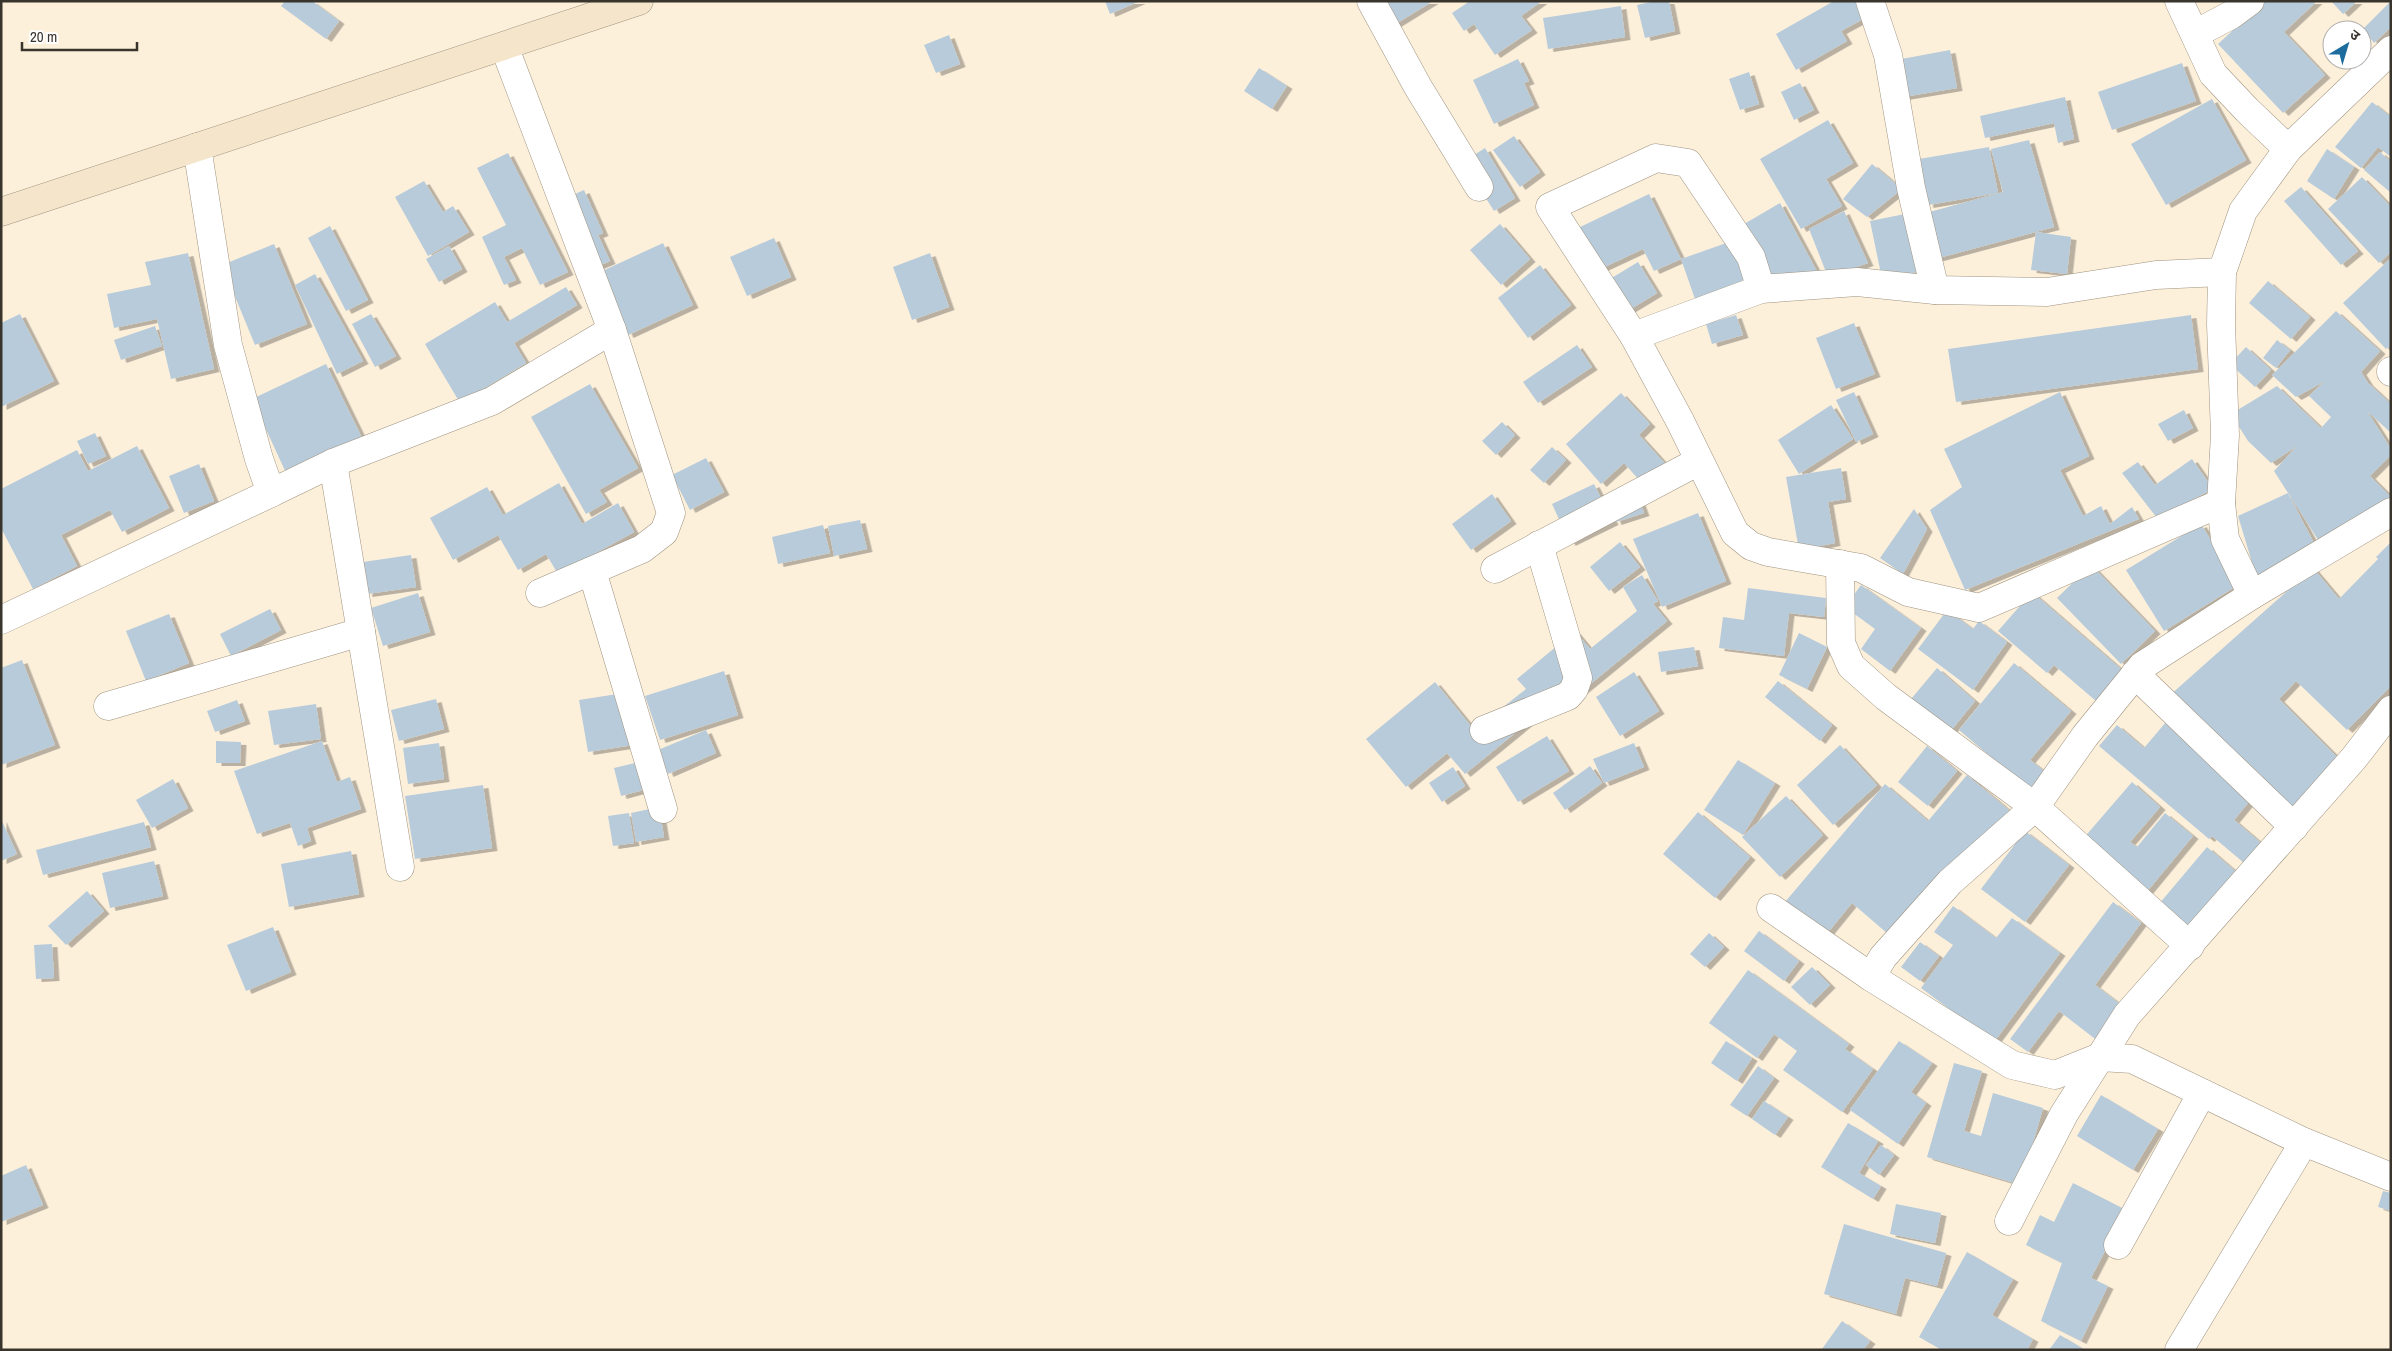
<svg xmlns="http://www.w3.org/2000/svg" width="2392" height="1351" font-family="'Archivo Narrow','Noto Sans Devanagari',sans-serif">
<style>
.building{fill:#b7cbdb;filter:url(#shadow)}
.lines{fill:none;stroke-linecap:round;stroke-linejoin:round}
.minor-casing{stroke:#9f9380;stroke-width:29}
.secondary-casing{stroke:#9f9380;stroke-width:29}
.minor{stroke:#fff;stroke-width:28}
.secondary{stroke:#f5e6cb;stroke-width:28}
</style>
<defs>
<filter id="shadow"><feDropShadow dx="5.5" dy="3" stdDeviation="0" flood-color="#0004"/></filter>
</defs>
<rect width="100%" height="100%" fill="#fdf0db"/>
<g class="building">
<path d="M285,1H312L339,21L326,39L281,6Z"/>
<path d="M1105,1H1140L1110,14Z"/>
<path d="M1362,1H1433L1381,33Z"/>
<path d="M1470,1H1542L1521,16L1532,30L1495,55L1474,24L1464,31L1452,13Z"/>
<path d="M1655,1H1669L1675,31L1645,38L1637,5Z"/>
<path d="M1834,1H1856L1865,18L1841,31L1847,41L1796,70L1776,34Z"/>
<path d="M2265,1H2317L2284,32L2325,75L2283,113L2218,44Z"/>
<path d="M2331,1H2357L2343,14Z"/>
<path d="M2391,1V27L2374,43L2363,29Z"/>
<path d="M1621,6L1625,37L1548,49L1543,18Z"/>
<path d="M949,35L960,64L936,73L924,45Z"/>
<path d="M1950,50L1957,88L1903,97L1896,60Z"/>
<path d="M1518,59L1529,81L1524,83L1534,105L1494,124L1473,80Z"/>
<path d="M2182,63L2196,101L2112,130L2098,92Z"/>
<path d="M1259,68L1287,86L1272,109L1244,91Z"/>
<path d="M1749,72L1759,104L1740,110L1729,79Z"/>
<path d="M1800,83L1814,110L1794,120L1781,92Z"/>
<path d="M2065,97L2074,139L2058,143L2054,123L1985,138L1980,116Z"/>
<path d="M2212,99L2246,160L2166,205L2131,144Z"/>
<path d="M2372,102L2391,117V157L2378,147L2361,168L2335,147Z"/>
<path d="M1828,120L1853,163L1826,179L1842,206L1801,229L1760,159Z"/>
<path d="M1514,136L1540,172L1520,187L1493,150Z"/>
<path d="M2029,140L2054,227L1935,259L1922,214L2003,192L1991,149Z"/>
<path d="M1989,147L1998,193L1928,205L1919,159Z"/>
<path d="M1485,148L1515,198L1494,211L1463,162Z"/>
<path d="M2327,149L2354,167L2334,199L2307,181Z"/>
<path d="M2380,152L2391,162V193L2364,170Z"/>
<path d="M508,153L568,272L540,285L522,248L504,257L516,280L504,285L482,237L506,225L477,168Z"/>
<path d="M1872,164L1902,189L1867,217L1843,199Z"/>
<path d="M2362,177L2391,207V252L2379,263L2328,209Z"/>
<path d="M424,181L443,212L453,206L469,232L428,256L395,197Z"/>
<path d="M2301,187L2358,251L2341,265L2284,201Z"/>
<path d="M584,190L603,233L598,235L610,261L596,267L566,198Z"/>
<path d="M1649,194L1681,259L1654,271L1643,249L1598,270L1578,228Z"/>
<path d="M1780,203L1821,279L1769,283L1739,227Z"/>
<path d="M1844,211L1868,263L1828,277L1809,229Z"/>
<path d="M1905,214L1917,272L1882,279L1870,221Z"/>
<path d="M1500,224L1530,259L1501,285L1470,250Z"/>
<path d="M330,226L368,300L346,311L308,238Z"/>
<path d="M2036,232L2071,237L2067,274L2031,270Z"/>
<path d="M774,238L791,277L747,296L730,257Z"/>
<path d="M1732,241L1746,280L1695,299L1681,259Z"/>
<path d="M663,243L693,305L628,335L598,273Z"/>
<path d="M274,244L307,324L255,345L222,265Z"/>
<path d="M449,246L462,269L439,282L426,259Z"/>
<path d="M188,253L214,369L171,379L157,319L114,328L107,294L151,285L145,262Z"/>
<path d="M930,253L949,307L912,320L893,267Z"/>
<path d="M2391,258V345L2386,349L2343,303Z"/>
<path d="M1638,262L1657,293L1629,310L1610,279Z"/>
<path d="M1540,265L1571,305L1528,338L1498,298Z"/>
<path d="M315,274L363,361L337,374L295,285Z"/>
<path d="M2268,281L2310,317L2291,339L2249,303Z"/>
<path d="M566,287L577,305L514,343L526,363L460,403L425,344L495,302L507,322Z"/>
<path d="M2336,311L2380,351L2361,372L2368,383L2391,404V433L2367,411L2391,449V455L2370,476L2391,497L2375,514L2322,546L2274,471L2297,446L2271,463L2248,441L2231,414L2277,386L2321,428L2331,417L2309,396L2325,381L2296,397L2272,375Z"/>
<path d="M20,314L54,381L1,407V323Z"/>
<path d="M371,314L396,356L375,367L352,324Z"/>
<path d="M1736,315L1743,335L1712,344L1706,324Z"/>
<path d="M2191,315L2198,369L1956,402L1948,349Z"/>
<path d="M1854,323L1875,374L1836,389L1816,338Z"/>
<path d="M155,326L162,346L121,360L114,340Z"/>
<path d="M2277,340L2290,350L2276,368L2263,358Z"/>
<path d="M1577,345L1592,367L1538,403L1523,382Z"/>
<path d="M2246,347L2271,370L2255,387L2230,364Z"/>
<path d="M326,364L363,440L287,475L252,399Z"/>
<path d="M590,384L638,468L599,490L607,502L586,514L531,417Z"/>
<path d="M1854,392L1873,434L1856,442L1836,400Z"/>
<path d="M2060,392L2089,456L2060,470L2083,516L2101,506L2110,524L2132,507L2139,519L1965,590L1930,510L1962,487L1944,449Z"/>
<path d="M1621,393L1650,424L1639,435L1669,468L1647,489L1624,463L1601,484L1566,444Z"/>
<path d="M1831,405L1853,439L1799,474L1778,440Z"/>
<path d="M2184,410L2193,428L2168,441L2158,424Z"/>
<path d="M1502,422L1515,435L1496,455L1482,441Z"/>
<path d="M95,433L106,456L88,464L77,441Z"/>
<path d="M137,446L169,508L122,532L110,510L61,535L77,566L33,589L1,528V489L77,450L88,471Z"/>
<path d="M1552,447L1566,460L1544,483L1530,470Z"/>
<path d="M706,458L724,492L690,510L672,475Z"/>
<path d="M2192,459L2213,489L2157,518L2122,473L2138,462L2155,485Z"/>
<path d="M199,464L214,501L184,513L169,476Z"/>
<path d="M1841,468L1846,499L1828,502L1835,543L1799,550L1786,477Z"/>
<path d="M559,483L582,524L618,503L634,532L558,574L546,554L518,570L498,535L453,560L430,518L487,487L503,515Z"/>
<path d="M1594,484L1613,522L1570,543L1552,504Z"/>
<path d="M2288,493L2318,551L2258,582L2238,516Z"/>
<path d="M1492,494L1511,521L1471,550L1452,524Z"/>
<path d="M1637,494L1644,513L1616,522L1609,503Z"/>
<path d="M1914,509L1927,529L1903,574L1880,558Z"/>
<path d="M1698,513L1726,581L1662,607L1633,539Z"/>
<path d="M860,520L867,549L834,556L828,526Z"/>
<path d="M2201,524L2238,585L2164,631L2126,570Z"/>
<path d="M823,525L830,553L778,564L772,537Z"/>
<path d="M1620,542L1640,567L1609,591L1590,567Z"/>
<path d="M2391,542V686L2347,730L2296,681L2279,699L2339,759L2287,811L2169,696L2313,568L2339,599L2378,559L2376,557Z"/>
<path d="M411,555L416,587L367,594L363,562Z"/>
<path d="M2091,565L2155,631L2121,664L2057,598Z"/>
<path d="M1642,575L1658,601L1653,604L1667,621L1577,695L1571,687L1465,774L1447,753L1406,787L1366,739L1435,682L1474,730L1526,689L1517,679L1575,631L1590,649L1637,611L1623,587Z"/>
<path d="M1861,585L1921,628L1890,671L1861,649L1875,629L1845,607Z"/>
<path d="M1748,588L1826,598L1824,617L1789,613L1784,656L1719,648L1723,617L1744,620Z"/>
<path d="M2032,592L2122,670L2096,701L2054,665L2047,673L1998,631Z"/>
<path d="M418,593L430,632L383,646L371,608Z"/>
<path d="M270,609L281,630L231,656L220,634Z"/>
<path d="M1947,610L1973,629L1979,621L2007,642L1973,690L1918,649Z"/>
<path d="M169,614L189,663L146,681L126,631Z"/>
<path d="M1799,633L1827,647L1807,689L1779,675Z"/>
<path d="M1694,647L1698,666L1661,672L1658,652Z"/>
<path d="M22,660L55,745L1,765V668Z"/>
<path d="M2014,663L2071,711L2030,760L2044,771L2029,789L1959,730Z"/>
<path d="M1937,668L1975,701L1945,738L1906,705Z"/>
<path d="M724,671L738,715L660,740L645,696Z"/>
<path d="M1634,672L1659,711L1620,736L1596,697Z"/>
<path d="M1778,681L1832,725L1820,741L1765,697Z"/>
<path d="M624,693L633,745L588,752L579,700Z"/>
<path d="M436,699L444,729L399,741L391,710Z"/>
<path d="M237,700L245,721L215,732L207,711Z"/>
<path d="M316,704L321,739L274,745L268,711Z"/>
<path d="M2166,722L2253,797L2234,820L2261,843L2244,863L2212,836L2209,839L2099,746L2117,725L2144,748Z"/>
<path d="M706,730L716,753L668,774L658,750Z"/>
<path d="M1547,736L1569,771L1518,802L1496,767Z"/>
<path d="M216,741L241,742L240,763H216Z"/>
<path d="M322,741L337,782L350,777L361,809L307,828L311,841L298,846L290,823L257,834L234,771Z"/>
<path d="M439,743L444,779L408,784L403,748Z"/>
<path d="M1634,743L1644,767L1604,783L1593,759Z"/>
<path d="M1840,745L1877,785L1833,825L1797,785Z"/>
<path d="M1927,746L1957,771L1928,806L1898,782Z"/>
<path d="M1738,760L1775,783L1743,835L1704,810Z"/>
<path d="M635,763L643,790L621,796L614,768Z"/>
<path d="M1590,766L1602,783L1565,810L1553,793Z"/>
<path d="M1453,767L1465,786L1442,802L1429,783Z"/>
<path d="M1967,775L2011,812L1955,877L1944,868L1888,934L1852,903L1825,936L1785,902L1885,784L1928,821Z"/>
<path d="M173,779L188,808L152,828L136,800Z"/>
<path d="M2132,782L2160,807L2130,842L2137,847L2165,813L2193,836L2145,894L2082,840Z"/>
<path d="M483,785L492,848L415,859L405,796Z"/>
<path d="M1786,796L1823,835L1780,877L1742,837Z"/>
<path d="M659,807L664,837L636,842L631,813Z"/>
<path d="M1698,812L1750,857L1715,898L1663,854Z"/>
<path d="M629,813L634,843L613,846L608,816Z"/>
<path d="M1,819L17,854L1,861Z"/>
<path d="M144,822L151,847L43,875L36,850Z"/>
<path d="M2025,831L2069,865L2025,922L1981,889Z"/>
<path d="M2207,847L2235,871L2187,928L2159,904Z"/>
<path d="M351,851L359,894L289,907L281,864Z"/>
<path d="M154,861L163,896L110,908L102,873Z"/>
<path d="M87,891L104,911L66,945L48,926Z"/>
<path d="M2113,902L2141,923L2095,985L2124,1007L2099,1042L2059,1011L2028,1052L2010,1039Z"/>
<path d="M1953,906L1996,938L2012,918L2060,953L1994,1042L1921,988L1953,945L1934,932Z"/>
<path d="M273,927L291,972L246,991L227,945Z"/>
<path d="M1759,931L1799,961L1784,981L1744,951Z"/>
<path d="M1709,933L1724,947L1705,967L1690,954Z"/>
<path d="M1920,942L1939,956L1920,981L1901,967Z"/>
<path d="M52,944L54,978L36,979L34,945Z"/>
<path d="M1812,967L1830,985L1810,1005L1791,987Z"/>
<path d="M1748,970L1849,1044L1845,1049L1873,1069L1842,1112L1783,1070L1797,1051L1774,1034L1757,1058L1709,1023Z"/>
<path d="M1726,1041L1752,1058L1737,1081L1711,1063Z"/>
<path d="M1899,1041L1932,1063L1911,1092L1926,1103L1898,1144L1850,1110Z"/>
<path d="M1954,1063L1982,1071L1964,1131L1981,1136L1993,1093L2043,1108L2021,1185L1927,1157Z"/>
<path d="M1758,1066L1774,1078L1747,1116L1730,1105Z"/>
<path d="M2101,1095L2158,1129L2133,1170L2077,1136Z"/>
<path d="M1764,1101L1788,1117L1775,1135L1752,1119Z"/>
<path d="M1848,1123L1878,1141L1859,1173L1881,1186L1873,1199L1821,1167Z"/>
<path d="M1881,1145L1894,1155L1879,1175L1866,1165Z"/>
<path d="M26,1165L43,1205L1,1222V1176Z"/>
<path d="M2073,1183L2126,1210L2091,1278L2108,1286L2081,1341L2041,1321L2062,1263L2026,1245L2040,1215L2054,1222Z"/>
<path d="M2383,1191L2391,1193V1211L2378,1207Z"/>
<path d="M1896,1204L1941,1213L1935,1243L1890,1234Z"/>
<path d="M1844,1224L1946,1253L1937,1286L1905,1278L1896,1314L1824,1294Z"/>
<path d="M1967,1252L2013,1279L1992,1315L2033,1339L2027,1350H1942L1919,1337Z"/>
<path d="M1842,1321L1870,1341L1863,1350L1822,1349Z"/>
<path d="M2060,1335L2085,1350H2049Z"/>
</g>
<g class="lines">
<g class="minor-casing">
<g id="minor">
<path d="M1371,1L1418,87L1479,187"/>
<path d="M1870,1L1888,55L1911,188L1935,290"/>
<path d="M2179,1L2213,74L2247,110L2288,149"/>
<path d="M2195,34L2231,15L2250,1"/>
<path d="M504,46L612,330L671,513L664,532L642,549L540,593"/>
<path d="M1634,336L1550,207L1656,158L1688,163L1751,257L1761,289"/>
<path d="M2391,371V372"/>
<path d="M333,463L492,401L612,330"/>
<path d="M271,493L333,463L400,867"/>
<path d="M2221,503L1979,608L1908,592L1861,568L1768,552L1751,546L1735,533L1680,421L1634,336L1761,289L1857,282L1935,290L2047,292L2156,275L2222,272"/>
<path d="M1840,564L1841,643L1851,666L1886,697L2035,807L2190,946"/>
<path d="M1495,569L1699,461"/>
<path d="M592,571L663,809"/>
<path d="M2252,595L2391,512"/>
<path d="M1,620L271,493L259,459L228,345L197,147"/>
<path d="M2135,674L2294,827"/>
<path d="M108,706L361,632"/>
<path d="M1484,730L1568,696L1574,689L1578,678L1539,545"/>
<path d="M1771,908L1871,977"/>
<path d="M2304,1142L2132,1059L2100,1057L2055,1075L2012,1065L1871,977L1883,957L1950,882L2035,807L2085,736L2142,666L2252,595L2225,539L2221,503L2225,435L2221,324L2222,272L2243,211L2288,149L2391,50"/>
<path d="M2009,1221L2064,1114L2127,1015L2354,758L2391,710"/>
<path d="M2118,1245L2202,1093"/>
<path d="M2179,1350L2304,1142L2391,1177"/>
</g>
</g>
<g class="secondary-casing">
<path id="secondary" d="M1,212L639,1"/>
</g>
<use href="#minor" class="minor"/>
<use href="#secondary" class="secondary"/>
</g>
<rect width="2392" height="1351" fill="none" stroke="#39342c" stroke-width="5"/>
<g transform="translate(2347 45) rotate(38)"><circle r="24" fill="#ffffff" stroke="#b0aeab"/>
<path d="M0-4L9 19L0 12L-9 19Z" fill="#1c6d9e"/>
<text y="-8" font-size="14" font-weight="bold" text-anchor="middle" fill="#39342c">उ</text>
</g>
<path d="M22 42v8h115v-8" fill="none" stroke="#39342c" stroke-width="2.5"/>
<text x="30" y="42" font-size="15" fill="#39342c" stroke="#ffffff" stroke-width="4" paint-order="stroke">20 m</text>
</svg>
